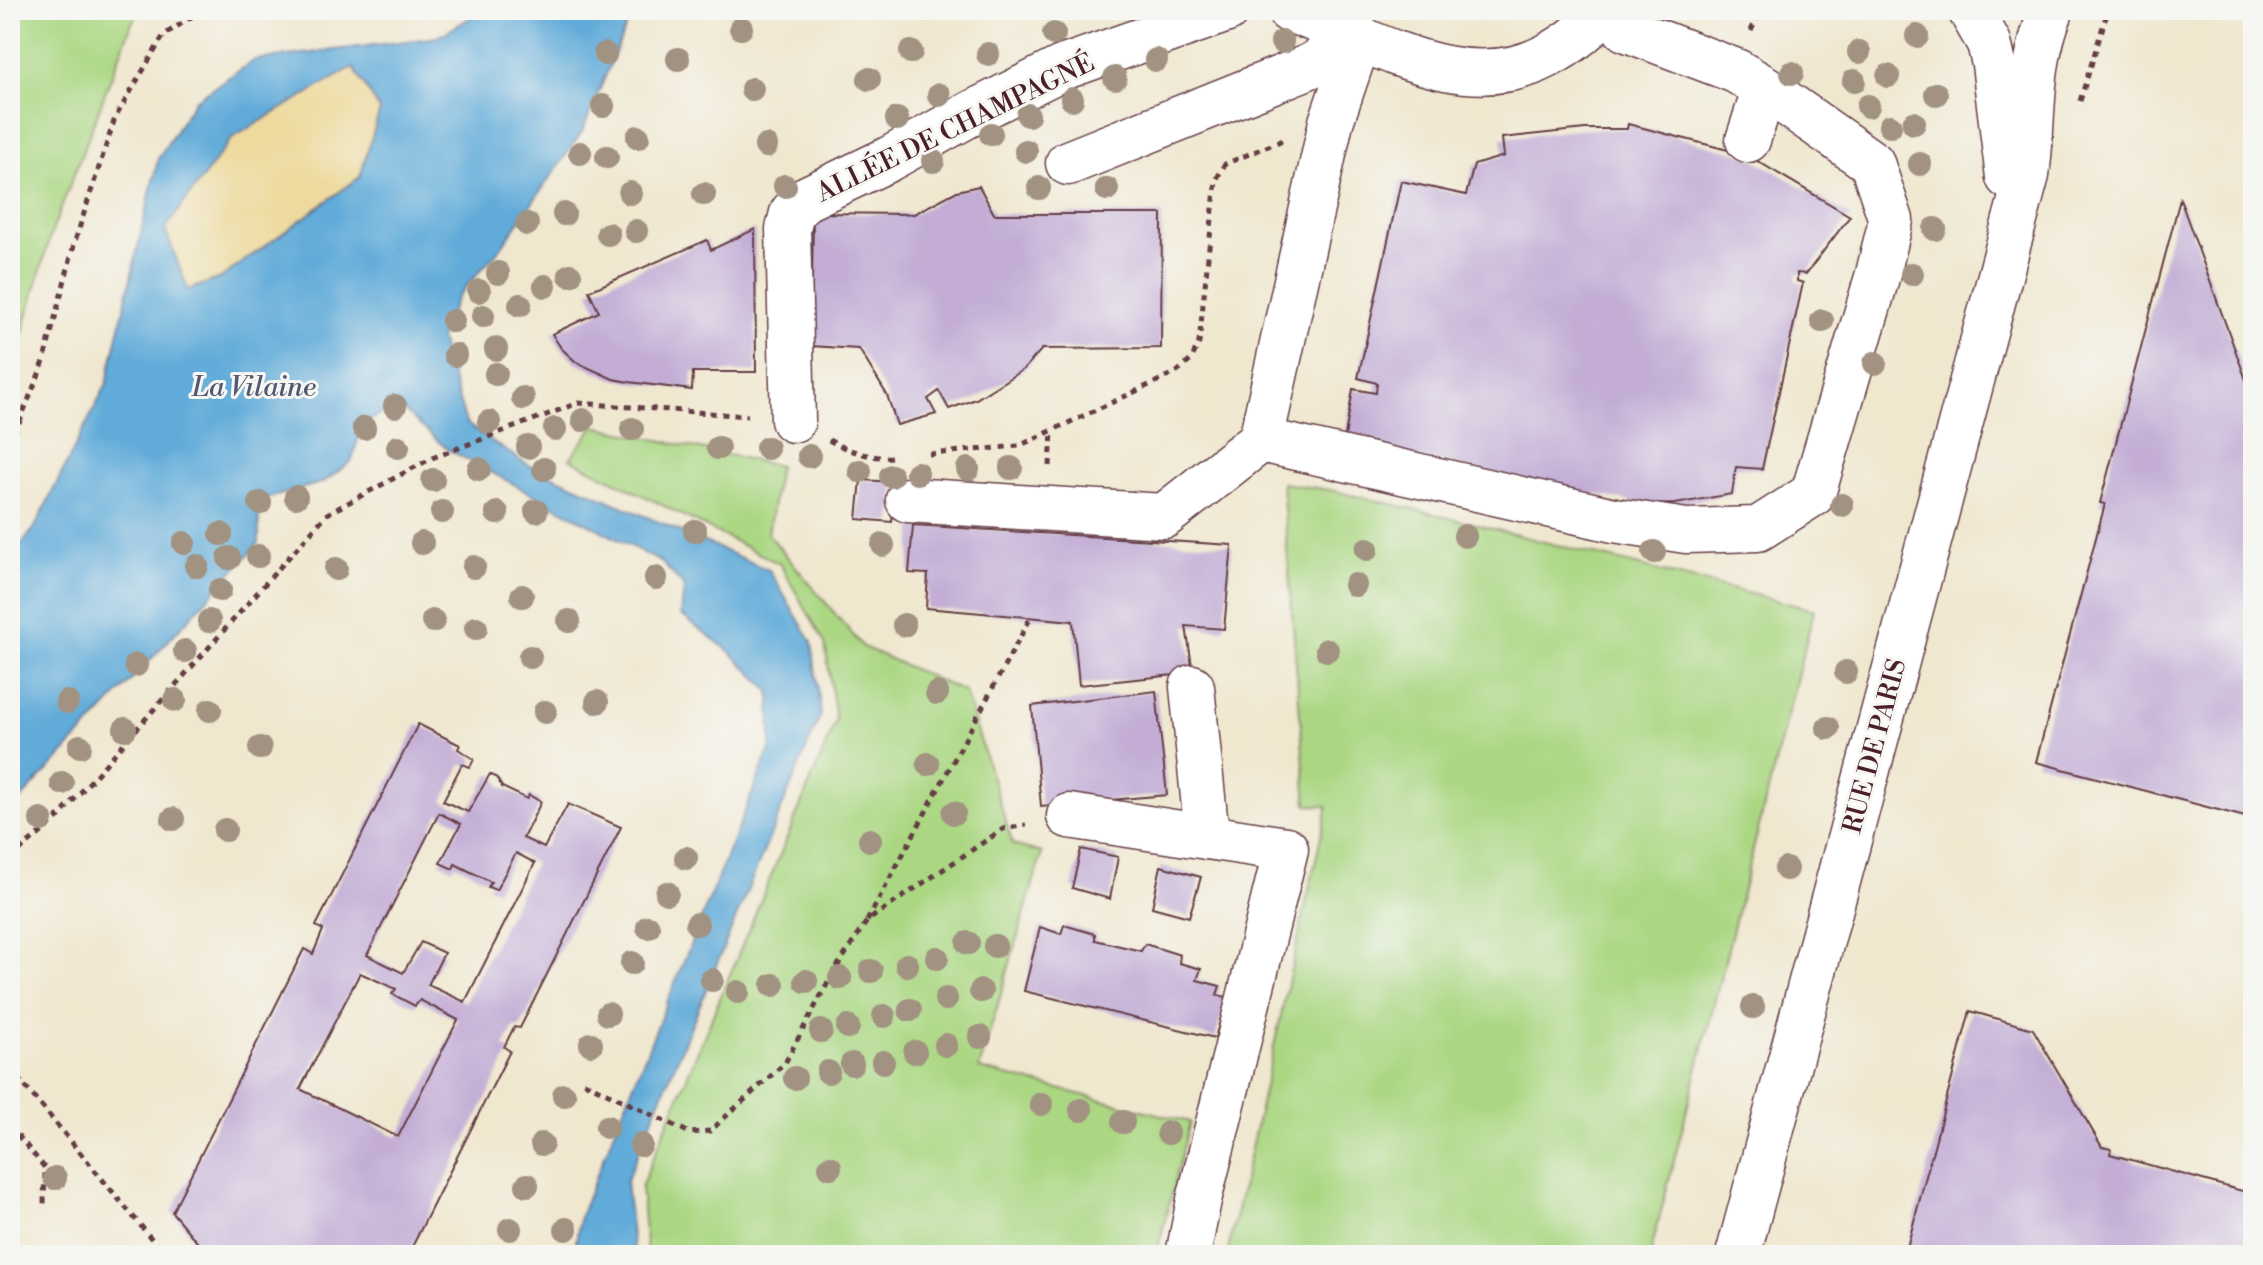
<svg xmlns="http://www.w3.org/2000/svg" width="2263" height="1265" font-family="'Libre Bodoni',serif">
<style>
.green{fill:#abd783;stroke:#7a7b57;stroke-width:2}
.sand{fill:#eeda9e;stroke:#9c7c64;stroke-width:2}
.water{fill:#61abd9;stroke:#566582;stroke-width:2;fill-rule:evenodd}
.building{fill:#c3add5;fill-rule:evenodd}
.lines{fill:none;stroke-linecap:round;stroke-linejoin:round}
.minor-casing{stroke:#633d44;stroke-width:47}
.major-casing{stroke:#633d44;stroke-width:47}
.path{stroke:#633d44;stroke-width:5;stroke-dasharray:6 6;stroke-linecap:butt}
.minor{stroke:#fff;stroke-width:44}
.major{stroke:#fff;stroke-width:44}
.tree{fill:#a29281}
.labels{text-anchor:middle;stroke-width:6;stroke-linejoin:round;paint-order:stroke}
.street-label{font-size:26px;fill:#4a1f2b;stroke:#f6f6f2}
.water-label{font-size:28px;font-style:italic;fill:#535771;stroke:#f6f6f2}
</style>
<rect width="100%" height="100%" fill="#f6f6f2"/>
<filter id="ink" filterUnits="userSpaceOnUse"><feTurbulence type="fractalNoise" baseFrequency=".0125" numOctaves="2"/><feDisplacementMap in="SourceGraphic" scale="16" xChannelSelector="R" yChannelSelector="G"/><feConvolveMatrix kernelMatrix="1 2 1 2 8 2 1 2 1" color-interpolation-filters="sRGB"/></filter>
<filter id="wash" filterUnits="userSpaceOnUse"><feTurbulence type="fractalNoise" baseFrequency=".006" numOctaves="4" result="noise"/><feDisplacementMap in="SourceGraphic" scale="32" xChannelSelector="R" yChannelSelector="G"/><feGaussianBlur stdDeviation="1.8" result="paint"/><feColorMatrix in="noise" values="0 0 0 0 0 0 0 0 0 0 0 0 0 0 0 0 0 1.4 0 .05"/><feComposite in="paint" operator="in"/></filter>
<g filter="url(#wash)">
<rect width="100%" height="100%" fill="#f0e7cf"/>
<g class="green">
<path d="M10,10H141L132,23L50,237L10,376Z"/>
<path d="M594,426L779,466L768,534L863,647L965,692L1013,845L1042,853L979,1069L1190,1122L1156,1255H647L641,1187L836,721L825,643L780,564L570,459Z"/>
<path d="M1282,483L1330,490L1430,513L1814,610L1650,1255H1227L1328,806L1307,805Z"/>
</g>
<path class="sand" d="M353,67L380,110L360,177L221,278L188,290L164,229L232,138Z"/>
<path class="water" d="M483,10H633L582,132L500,249L457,297L440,339L466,423L483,436L530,466L769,570L812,642L821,714L626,1182L634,1255H574L580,1216L771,747L770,691L729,651L681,615L684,586L661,562L447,449L396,404L363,425L351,462L324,482L259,501V543L10,811V557L34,529L107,383L158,159L195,100L255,60L438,37ZM353,67L380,110L360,177L221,278L188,290L165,229L232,138Z"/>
<g id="blocks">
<g class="building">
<path d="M1628,124L1747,155L1850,216L1806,274L1797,273V281L1803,283L1762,469L1736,467L1732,494L1675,504L1646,505L1344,442L1353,389L1376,393L1377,383L1358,378L1401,181L1466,195L1474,165L1504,156L1502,138L1585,129H1627Z"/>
<path d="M979,186L994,214H1162L1161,348L1042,349L1024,369L976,399L949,409L939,391L928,399L936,414L897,425L887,395L859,349L811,346L813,213L914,214L957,191Z"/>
<path d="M2180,199L2253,399V803L2249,818L2036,762L2105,504L2100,503Z"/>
<path d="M755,229L756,372H693L692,390L629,382L613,379L576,362L561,348L552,334L599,312L589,291L707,240L711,250Z"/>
<path d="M861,480L895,482L892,522L857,519Z"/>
<path d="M913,525L1232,545L1224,629L1186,626L1193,673L1079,685L1073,621L926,608L928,574L909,573Z"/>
<path d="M1156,691L1167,795L1041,806L1032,706Z"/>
<path d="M418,724L460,745L458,749L474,759L470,767L462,764L443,801L468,812L490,774L497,778L502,787L527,799L529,795L541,802L523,838L544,848L568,804L621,827L520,1028L514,1027L504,1047L510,1051L408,1255H192L201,1247L172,1212L304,949L313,954L323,930L316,926ZM439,813L461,824L440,863L453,869L455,864L491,882L488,887L496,890L516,853L535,863L465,1002L428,985L444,953L421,942L403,973L367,955ZM360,973L396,989L392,994L415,1006L420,1000L458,1020L398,1137L300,1089Z"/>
<path d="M1081,849L1118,857L1110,899L1072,888Z"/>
<path d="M1161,866L1201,877L1189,917L1152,907Z"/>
<path d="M1064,925L1095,934V940L1141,951L1145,944L1180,955L1179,963L1201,969L1197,980L1220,986L1217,995L1227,997L1215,1038L1024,991L1040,927L1061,934Z"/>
<path d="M1970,1011L2033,1029L2102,1147L2111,1149L2110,1154L2253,1194V1255H1905Z"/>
</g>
</g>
</g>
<g filter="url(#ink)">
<use href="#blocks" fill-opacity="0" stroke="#633d44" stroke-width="2"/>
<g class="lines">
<g class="minor-casing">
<g id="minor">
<path d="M1289,10C1371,38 1461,101 1547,56C1568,45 1589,29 1603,10"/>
<path d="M1360,37L1331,122L1261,440L1614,520L1686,531L1758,529L1813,494L1878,274L1891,220L1872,163L1765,88L1736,71L1625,29"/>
<path d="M1748,140L1765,88"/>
<path d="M1068,163L1310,66L1360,37"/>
<path d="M793,420L788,229L792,213L803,200L887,160L972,113L1062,68L1227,10"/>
<path d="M908,500L1164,516L1261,440"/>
<path d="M1192,687L1207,837"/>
<path d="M1069,816L1286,849L1199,1200L1188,1255"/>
</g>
</g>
<g class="major-casing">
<g id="major">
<path d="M1970,10L1989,43L1994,64L2008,177"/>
<path d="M1738,1255L2027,175C2035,115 2028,69 2051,11"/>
</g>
</g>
<g class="path">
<path d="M1751,31L1760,10"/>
<path d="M2080,101L2108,10"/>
<path d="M829,440C846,450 872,459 891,457"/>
<path d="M10,445L43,364L75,241L115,118L164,35L202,10"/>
<path d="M929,454L1019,446L1177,372L1191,360L1199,343L1216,180L1225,164L1283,140"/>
<path d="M1050,466L1052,431"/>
<path d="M10,859L56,820L327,514L432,458L578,403L748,416"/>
<path d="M867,921L1031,617"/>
<path d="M10,1068L165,1255"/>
<path d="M584,1082L690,1133L710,1131L785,1063L833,973L867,921L1003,829L1026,825"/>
<path d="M10,1126L45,1168L44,1204"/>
</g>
<use href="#minor" class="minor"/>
<use href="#major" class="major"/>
</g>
<g class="tree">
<circle cx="741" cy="28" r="12"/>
<circle cx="1054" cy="34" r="12"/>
<circle cx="1917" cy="36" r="12"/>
<circle cx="1282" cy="42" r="12"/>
<circle cx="911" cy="52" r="12"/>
<circle cx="1859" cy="52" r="12"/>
<circle cx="605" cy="54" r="12"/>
<circle cx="988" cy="54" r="12"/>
<circle cx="678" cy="59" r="12"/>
<circle cx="1156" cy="60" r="12"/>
<circle cx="1792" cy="73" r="12"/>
<circle cx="1888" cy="76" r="12"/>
<circle cx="1115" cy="78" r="12"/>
<circle cx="869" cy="79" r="12"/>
<circle cx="1854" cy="81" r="12"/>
<circle cx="752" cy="89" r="12"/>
<circle cx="1936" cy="94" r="12"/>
<circle cx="939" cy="95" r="12"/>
<circle cx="1072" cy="99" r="12"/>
<circle cx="603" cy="106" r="12"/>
<circle cx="1868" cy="106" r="12"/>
<circle cx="1028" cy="115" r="12"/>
<circle cx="897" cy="119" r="12"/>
<circle cx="1914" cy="123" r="12"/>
<circle cx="1890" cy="126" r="12"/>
<circle cx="991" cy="134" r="12"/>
<circle cx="638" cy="137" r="12"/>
<circle cx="766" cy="146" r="12"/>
<circle cx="1026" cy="151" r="12"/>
<circle cx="580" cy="153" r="12"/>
<circle cx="607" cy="157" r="12"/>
<circle cx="933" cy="161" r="12"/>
<circle cx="1920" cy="164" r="12"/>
<circle cx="785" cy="186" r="12"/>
<circle cx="1039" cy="188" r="12"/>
<circle cx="1107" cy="189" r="12"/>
<circle cx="630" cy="193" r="12"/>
<circle cx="704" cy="194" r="12"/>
<circle cx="564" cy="214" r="12"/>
<circle cx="527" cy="224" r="12"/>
<circle cx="1935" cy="229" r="12"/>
<circle cx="636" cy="231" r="12"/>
<circle cx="608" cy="234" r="12"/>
<circle cx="498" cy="273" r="12"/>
<circle cx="1912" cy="274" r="12"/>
<circle cx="570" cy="275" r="12"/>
<circle cx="545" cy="286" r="12"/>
<circle cx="479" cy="291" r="12"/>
<circle cx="520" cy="305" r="12"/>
<circle cx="483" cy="316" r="12"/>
<circle cx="453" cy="321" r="12"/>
<circle cx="1822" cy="321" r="12"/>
<circle cx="496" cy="349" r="12"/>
<circle cx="455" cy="355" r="12"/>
<circle cx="1875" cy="363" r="12"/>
<circle cx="496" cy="374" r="12"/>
<circle cx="523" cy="398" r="12"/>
<circle cx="395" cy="406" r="12"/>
<circle cx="583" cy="420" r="12"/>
<circle cx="489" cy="422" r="12"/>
<circle cx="364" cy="428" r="12"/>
<circle cx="555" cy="429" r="12"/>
<circle cx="632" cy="429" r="12"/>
<circle cx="398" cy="447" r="12"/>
<circle cx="528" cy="447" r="12"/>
<circle cx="718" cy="448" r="12"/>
<circle cx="767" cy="448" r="12"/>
<circle cx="809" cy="456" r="12"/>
<circle cx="1011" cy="468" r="12"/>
<circle cx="479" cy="469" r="12"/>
<circle cx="544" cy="469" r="12"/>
<circle cx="968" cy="469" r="12"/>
<circle cx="860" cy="471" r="12"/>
<circle cx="917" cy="473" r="12"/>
<circle cx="891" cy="476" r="12"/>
<circle cx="433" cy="480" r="12"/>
<circle cx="296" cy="497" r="12"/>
<circle cx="260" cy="503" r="12"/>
<circle cx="1842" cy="505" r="12"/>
<circle cx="536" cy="511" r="12"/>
<circle cx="442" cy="512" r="12"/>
<circle cx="497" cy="513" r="12"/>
<circle cx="695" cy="531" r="12"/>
<circle cx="221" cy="534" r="12"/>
<circle cx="1465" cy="536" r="12"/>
<circle cx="184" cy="543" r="12"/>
<circle cx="422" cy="543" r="12"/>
<circle cx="883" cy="545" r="12"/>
<circle cx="1367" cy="549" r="12"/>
<circle cx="1654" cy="552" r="12"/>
<circle cx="258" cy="556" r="12"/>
<circle cx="229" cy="558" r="12"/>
<circle cx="197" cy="566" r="12"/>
<circle cx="474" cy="567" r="12"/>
<circle cx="336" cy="569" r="12"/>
<circle cx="656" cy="578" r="12"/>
<circle cx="1355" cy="585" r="12"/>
<circle cx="220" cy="590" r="12"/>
<circle cx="522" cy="596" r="12"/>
<circle cx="209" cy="621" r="12"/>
<circle cx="433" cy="621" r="12"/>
<circle cx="569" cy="621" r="12"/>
<circle cx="904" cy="625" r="12"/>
<circle cx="476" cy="628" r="12"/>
<circle cx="1327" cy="650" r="12"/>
<circle cx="185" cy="651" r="12"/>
<circle cx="530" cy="657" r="12"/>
<circle cx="136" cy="665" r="12"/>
<circle cx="1846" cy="672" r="12"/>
<circle cx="937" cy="693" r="12"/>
<circle cx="175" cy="700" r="12"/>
<circle cx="67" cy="702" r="12"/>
<circle cx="597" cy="702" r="12"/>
<circle cx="210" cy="710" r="12"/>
<circle cx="545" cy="712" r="12"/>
<circle cx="1828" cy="728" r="12"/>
<circle cx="125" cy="729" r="12"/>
<circle cx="80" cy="746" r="12"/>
<circle cx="260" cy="748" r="12"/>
<circle cx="928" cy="764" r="12"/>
<circle cx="62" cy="783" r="12"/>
<circle cx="954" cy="813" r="12"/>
<circle cx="173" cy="819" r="12"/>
<circle cx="41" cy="820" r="12"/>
<circle cx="225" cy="830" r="12"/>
<circle cx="870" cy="840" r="12"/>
<circle cx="686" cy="858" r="12"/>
<circle cx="1786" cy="869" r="12"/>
<circle cx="667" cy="893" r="12"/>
<circle cx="697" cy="924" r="12"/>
<circle cx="648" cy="927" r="12"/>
<circle cx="968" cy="943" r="12"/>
<circle cx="995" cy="946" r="12"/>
<circle cx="937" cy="958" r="12"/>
<circle cx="632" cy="963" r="12"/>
<circle cx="907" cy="965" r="12"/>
<circle cx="871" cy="971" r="12"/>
<circle cx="840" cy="978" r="12"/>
<circle cx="712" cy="980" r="12"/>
<circle cx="806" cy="981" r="12"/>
<circle cx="773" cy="985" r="12"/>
<circle cx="981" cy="991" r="12"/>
<circle cx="738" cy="992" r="12"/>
<circle cx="946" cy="999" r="12"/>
<circle cx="1753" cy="1007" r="12"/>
<circle cx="910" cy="1010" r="12"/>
<circle cx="608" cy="1014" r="12"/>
<circle cx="884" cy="1016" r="12"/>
<circle cx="848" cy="1027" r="12"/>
<circle cx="821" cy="1031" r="12"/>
<circle cx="980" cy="1037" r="12"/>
<circle cx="591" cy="1044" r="12"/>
<circle cx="946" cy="1045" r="12"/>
<circle cx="915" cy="1052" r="12"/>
<circle cx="883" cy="1062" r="12"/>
<circle cx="852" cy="1064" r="12"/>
<circle cx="828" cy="1072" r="12"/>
<circle cx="795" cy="1078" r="12"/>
<circle cx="564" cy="1095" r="12"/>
<circle cx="1041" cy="1104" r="12"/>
<circle cx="1081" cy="1110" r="12"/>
<circle cx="1123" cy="1122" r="12"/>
<circle cx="607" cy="1127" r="12"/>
<circle cx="1168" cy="1133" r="12"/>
<circle cx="542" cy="1144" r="12"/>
<circle cx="641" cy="1145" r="12"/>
<circle cx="830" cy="1167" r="12"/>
<circle cx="55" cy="1178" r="12"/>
<circle cx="527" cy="1185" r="12"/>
<circle cx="510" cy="1229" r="12"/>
<circle cx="566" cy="1229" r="12"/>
</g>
</g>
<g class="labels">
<g class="street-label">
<text transform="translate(955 127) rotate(-26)" y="9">ALLÉE DE CHAMPAGNÉ</text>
<text transform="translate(1874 746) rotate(-75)" y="9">RUE DE PARIS</text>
</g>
<g class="water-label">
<text x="254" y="396">La Vilaine</text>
</g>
</g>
<rect width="2263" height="1265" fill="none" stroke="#f6f6f2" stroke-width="40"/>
</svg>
